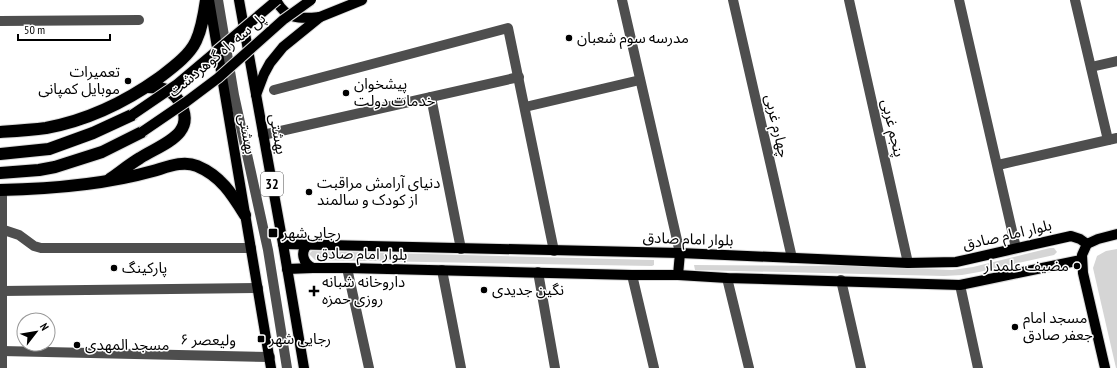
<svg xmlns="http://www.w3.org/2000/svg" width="1117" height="368" font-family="'PT Sans Narrow','Noto Sans Arabic',sans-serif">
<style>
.green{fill:#d5d5d5}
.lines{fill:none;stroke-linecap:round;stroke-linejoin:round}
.major-casing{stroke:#dbdbdb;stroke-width:12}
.highway-casing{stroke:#dbdbdb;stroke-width:14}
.minor{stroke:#4e4e4e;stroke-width:10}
.major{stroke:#000;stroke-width:10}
.highway{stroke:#000;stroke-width:12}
.major-bridge-casing{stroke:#dbdbdb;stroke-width:12;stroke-linecap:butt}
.major-bridge{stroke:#000;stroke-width:10}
.poi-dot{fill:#000;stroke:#fff;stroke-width:1.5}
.labels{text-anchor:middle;stroke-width:3;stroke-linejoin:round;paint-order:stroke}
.shield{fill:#fff;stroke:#4c4c4c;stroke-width:1}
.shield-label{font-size:14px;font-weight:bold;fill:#000}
.poi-label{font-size:15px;fill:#000;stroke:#fff;text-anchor:start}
.street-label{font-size:15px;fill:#000;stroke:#fff}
</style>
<rect width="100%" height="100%" fill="#fff"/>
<g class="green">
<path d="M1050,248H1054L1057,252L1054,255L979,272L962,275L944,276L695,270L694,265L858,266L952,270L973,267Z"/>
<path d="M1117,249V368H1116L1093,268L1097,256L1106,251Z"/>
<path d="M312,251L654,260V265L652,266L315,260L309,254Z"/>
</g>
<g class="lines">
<g class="major-casing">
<g id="major">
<path d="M209,0L271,368"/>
<path d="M239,0L283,244L304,368"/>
<path d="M276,0C286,20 300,19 320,17"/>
<path d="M256,95L264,74L270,63L283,47L320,17L362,0"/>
<path d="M283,244L680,253L908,263L956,262L1071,236L1080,239L1087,244"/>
<path d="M309,244C299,251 303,264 313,268"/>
<path d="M287,269L313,268H347L632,275H678L727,278L960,285L1081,260"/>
<path d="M678,275L680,253"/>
<path d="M1105,368L1083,273L1082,255L1087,244L1098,239L1117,234"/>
</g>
</g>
<g class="highway-casing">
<g id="highway">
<path d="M0,132C15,131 31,130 46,128C89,120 124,103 159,78C172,68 189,56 196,41C202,28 204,14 206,0"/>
<path d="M0,154L49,149L93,133L132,115"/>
<path d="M0,173L39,170L55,167L102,152L142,132"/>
<path d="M110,179C120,172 130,164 140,158C162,144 199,134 179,101C171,89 161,87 147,87"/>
<path d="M0,190C51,189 103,185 153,171C167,167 183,160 197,166C221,176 232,194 245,215"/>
</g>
</g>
<g class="minor">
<path d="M218,0L234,95L268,250L287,368"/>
<path d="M622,0L680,253"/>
<path d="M733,0L792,258"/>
<path d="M849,0L908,263"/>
<path d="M959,0L1016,248"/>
<path d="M1075,0L1108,140"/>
<path d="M0,21L139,20"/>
<path d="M1091,67L1117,61"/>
<path d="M274,90L508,28L554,251"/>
<path d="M431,97L461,249"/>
<path d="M525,107L640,80"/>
<path d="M263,135L519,77"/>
<path d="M998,165L1117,138"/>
<path d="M1,229L19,235L34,246L41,248H251"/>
<path d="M347,268L369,368"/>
<path d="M442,270L461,368"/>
<path d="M538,272L555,368"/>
<path d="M632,275L654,368"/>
<path d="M727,278L749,368"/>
<path d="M841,280L861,368"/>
<path d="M960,285L978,368"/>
<path d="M2,291L258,288"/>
<path d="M2,351L270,357"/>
<path d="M2,368V190"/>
</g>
<use href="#major" class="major"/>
<use href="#highway" class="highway"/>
<g class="major-bridge-casing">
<g id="major-bridge">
<path d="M132,115L176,85L277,0"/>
<path d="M142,132L186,102L218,78L283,20L311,0"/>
</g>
</g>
<use href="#major-bridge" class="major-bridge"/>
</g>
<g class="poi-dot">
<circle cx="569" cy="38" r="4"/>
<circle cx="128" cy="81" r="4"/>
<circle cx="346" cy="93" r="4"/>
<circle cx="309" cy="192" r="4"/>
<rect x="268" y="228" width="10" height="10" rx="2"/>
<circle cx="1077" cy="266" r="4"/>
<circle cx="114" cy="268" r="4"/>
<circle cx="484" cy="290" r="4"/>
<path d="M312 285h4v4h4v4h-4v4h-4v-4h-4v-4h4z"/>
<circle cx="1015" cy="327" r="4"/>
<rect x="257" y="335" width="8" height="8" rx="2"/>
<circle cx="77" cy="345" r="4"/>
</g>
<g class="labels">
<rect class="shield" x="261" y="172" width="22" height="24" rx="3"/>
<g class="shield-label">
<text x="272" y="189">32</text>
</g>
<g class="poi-label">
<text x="577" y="43">مدرسه سوم شعبان</text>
<text x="120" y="77" text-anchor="end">تعمیرات<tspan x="120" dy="17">موبایل کمپانی</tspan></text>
<text x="354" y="89">پیشخوان<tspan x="354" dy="17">خدمات دولت</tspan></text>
<text x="317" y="188">دنیای آرامش مراقبت<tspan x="317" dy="17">از کودک و سالمند</tspan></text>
<text x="282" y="238">رجایی‌شهر</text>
<text x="1069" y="271" text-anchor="end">مضیف علمدار</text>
<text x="122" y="273">پارکینگ</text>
<text x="322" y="287">داروخانه شبانه<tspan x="322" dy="17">روزی حمزه</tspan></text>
<text x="492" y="295">نگین جدیدی</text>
<text x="1023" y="323">مسجد امام<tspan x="1023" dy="17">جعفر صادق</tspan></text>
<text x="269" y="344">رجایی شهر</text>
<text x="85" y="350">مسجد المهدی</text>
</g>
<g class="street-label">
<text transform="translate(217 55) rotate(-40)" y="5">پل سه راه گوهردشت</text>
<text transform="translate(777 126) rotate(77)" y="5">چهارم غربی</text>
<text transform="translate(893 128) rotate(77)" y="5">پنجم غربی</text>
<text transform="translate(247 134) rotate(80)" y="5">بهشتی</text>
<text transform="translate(278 134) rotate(80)" y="5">بهشتى</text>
<text transform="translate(1007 235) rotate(-13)" y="5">بلوار امام صادق</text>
<text transform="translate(688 239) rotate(2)" y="5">بلوار امام صادق</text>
<text transform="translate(362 254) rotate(1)" y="5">بلوار امام صادق</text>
<text transform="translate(208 340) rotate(1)" y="5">ولیعصر ۶</text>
</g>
</g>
<g transform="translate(36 332) rotate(59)"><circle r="19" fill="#ffffff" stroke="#999999"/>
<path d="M0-3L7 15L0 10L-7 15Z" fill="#000000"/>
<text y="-6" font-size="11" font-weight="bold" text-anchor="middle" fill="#000000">N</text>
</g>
<path d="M18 34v6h92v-6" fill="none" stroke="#000000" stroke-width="2"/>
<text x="24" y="34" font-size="12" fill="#000000" stroke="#ffffff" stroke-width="3" paint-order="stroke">50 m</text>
</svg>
